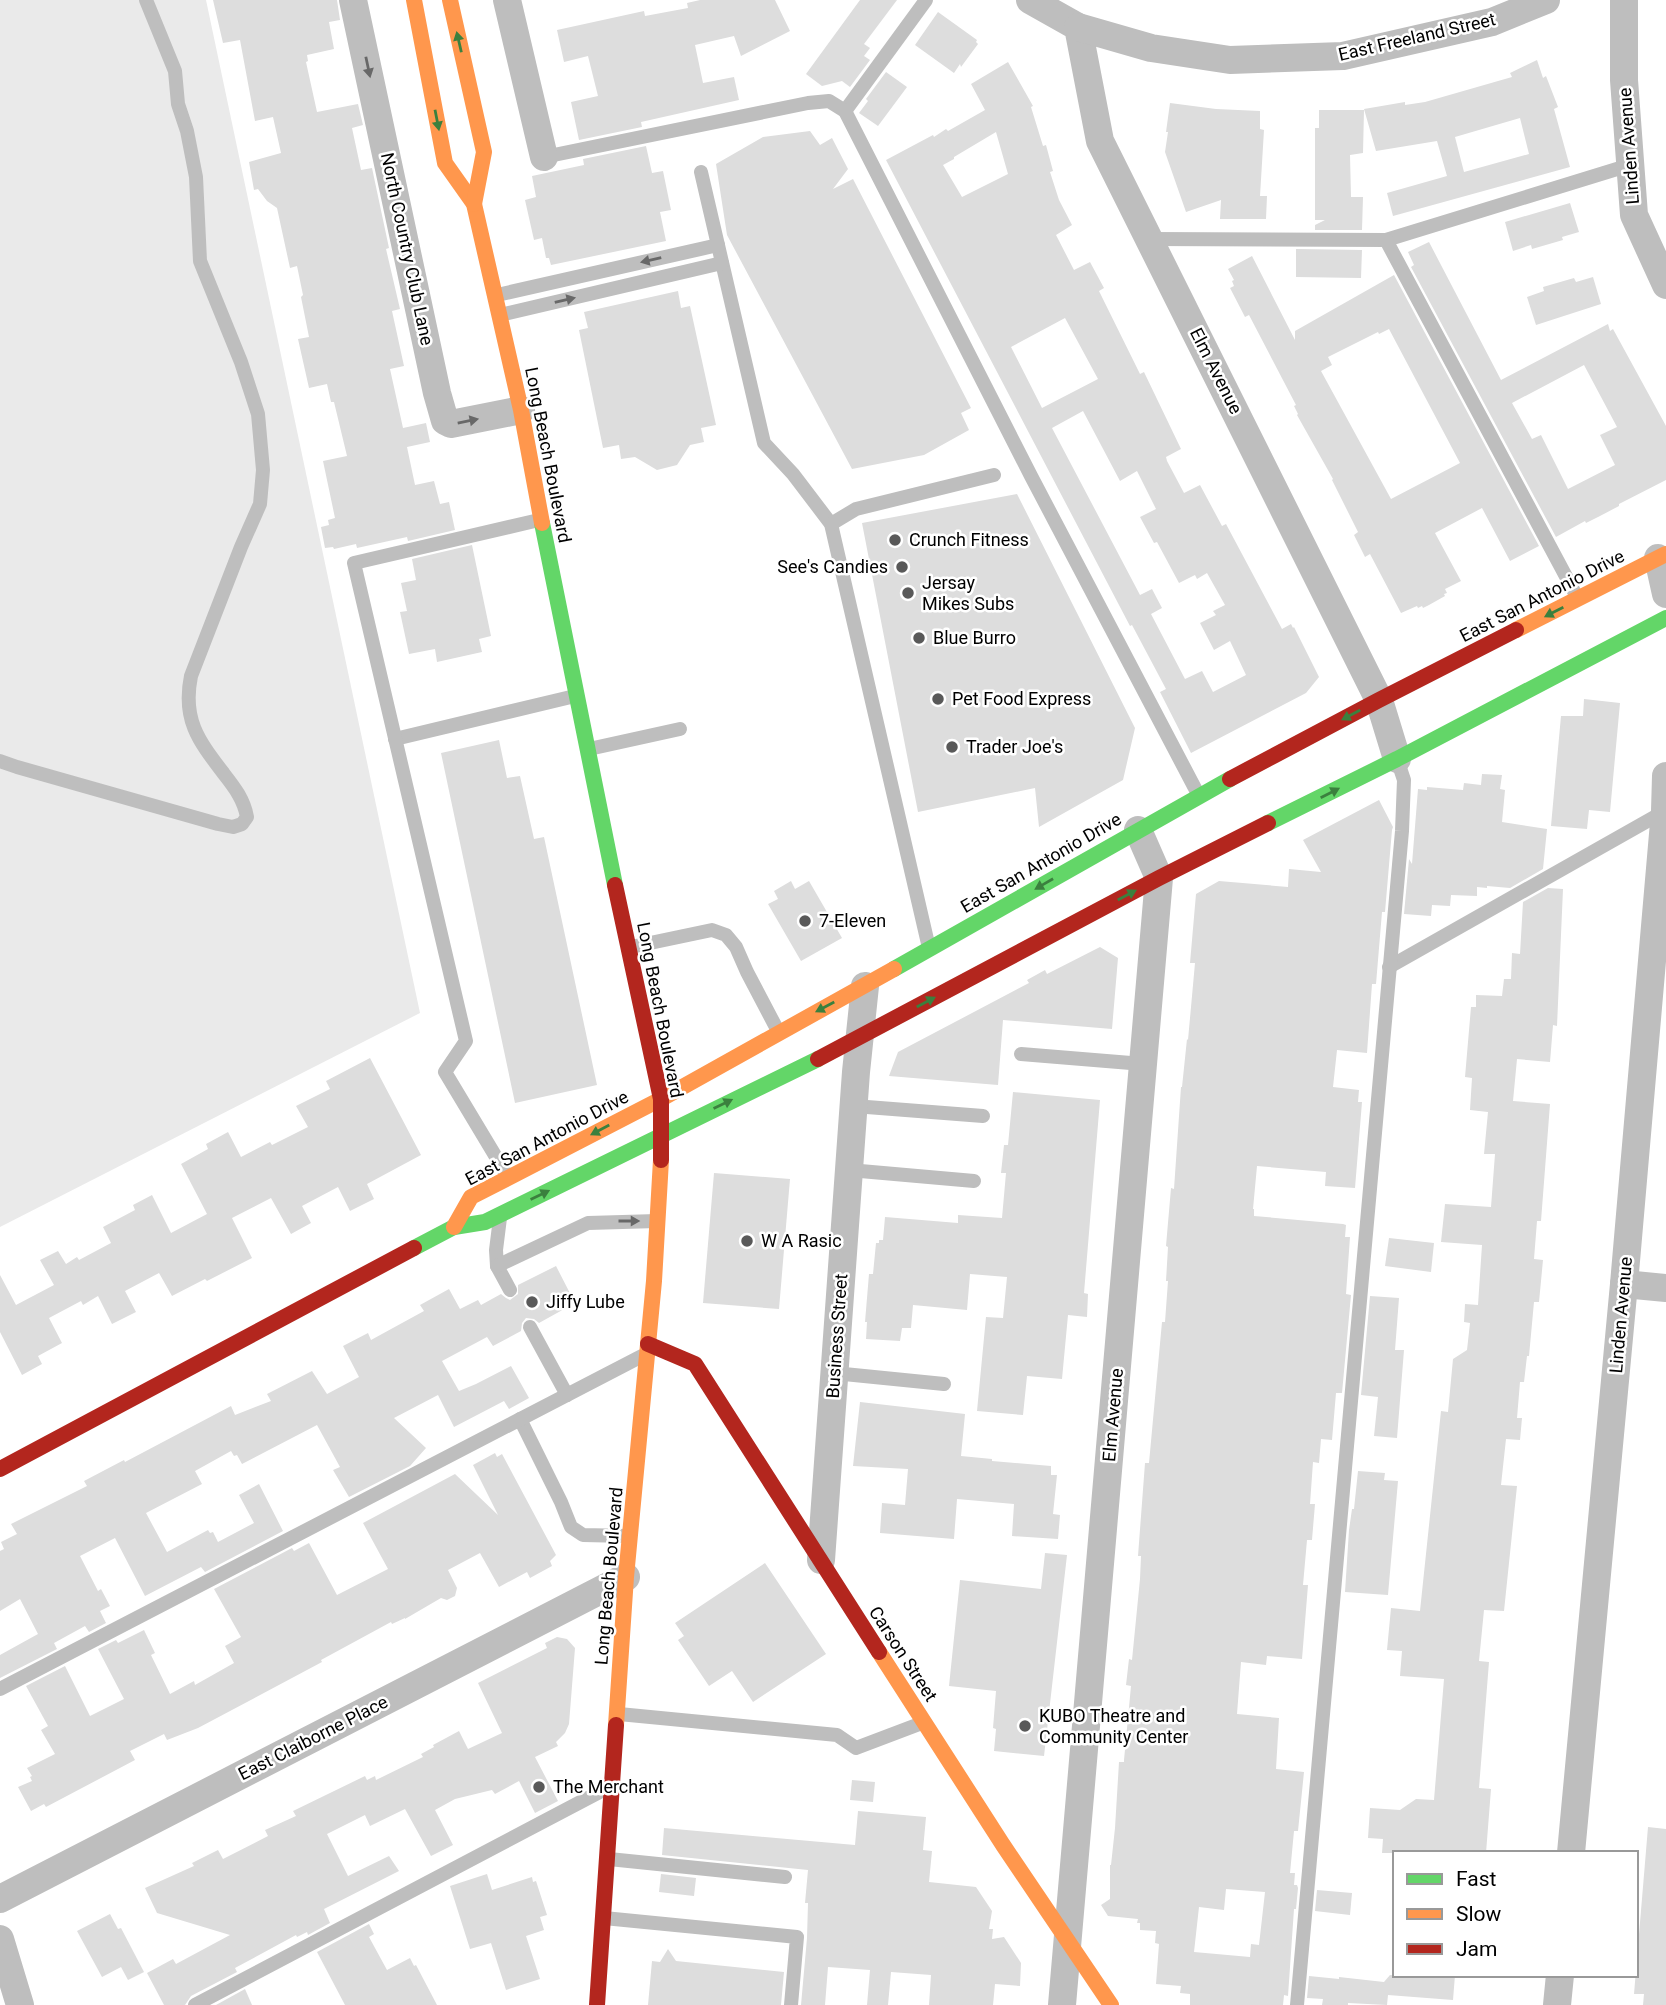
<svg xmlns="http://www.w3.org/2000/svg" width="1666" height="2005" font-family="Roboto,sans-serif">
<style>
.green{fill:#eaeaea}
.building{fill:#ddd;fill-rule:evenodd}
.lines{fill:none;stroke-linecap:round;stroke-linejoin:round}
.lane{stroke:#bebebe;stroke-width:14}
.street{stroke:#bebebe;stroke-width:28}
.fast{stroke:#63d668;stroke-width:16}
.slow{stroke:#ff974d;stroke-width:16}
.jam{stroke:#b3261e;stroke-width:16}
.oneway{fill:#3b803e}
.oneway2{fill:#686868}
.poi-dot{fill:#595959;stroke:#fff;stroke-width:2.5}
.labels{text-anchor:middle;stroke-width:5;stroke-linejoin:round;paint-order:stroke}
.street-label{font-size:18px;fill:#000;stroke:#fff}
.poi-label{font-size:18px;fill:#000;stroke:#fff;text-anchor:start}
</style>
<rect width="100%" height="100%" fill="#fff"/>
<path class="green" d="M0,0H206L420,1013L0,1227Z"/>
<g class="building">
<path d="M213,0H337L340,20L329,22L334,49L307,55L308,61L306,62L317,112L358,104L363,125L352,128L361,170L372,168L389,248L386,249L400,309L392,311L404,366L390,369L403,428L426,423L430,442L407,447L415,485L434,481L440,504L449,502L455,530L408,541L407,537L357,548L356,544L334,549L333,547L325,548L321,527L329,525L328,520L335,518L323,461L347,456L334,402H331L327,384L309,388L298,339L309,337L301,297L303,295L297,266L290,268L277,208L267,201L258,189L254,190L249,162L281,153L273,117L255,121L240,40L223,43Z"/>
<path d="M700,0H775L790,31L741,56L734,36L695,45L703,83L734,77L739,100L641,122L642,127L579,140L571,102L598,96L588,56L564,62L557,30L644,11L645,16L688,8L687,3Z"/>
<path d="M860,0H897L864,44L870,48L864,56L870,60L850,87L842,81L822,86L806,74Z"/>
<path d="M938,12L977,40L976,42L978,44L961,67L960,64L954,73L915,45Z"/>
<path d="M1537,60L1543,78L1546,76L1558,107L1554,109L1570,167L1393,216L1387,193L1447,176L1437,141L1376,151L1364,109L1405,102V105L1425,102L1512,77L1510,73ZM1520,118L1529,154L1464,172L1455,137Z"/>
<path d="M1008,62L1033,106L1031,107L1043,146L1046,145L1053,171L1050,172L1059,200L1072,225L1056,235L1074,270L1090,262L1104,288L1099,291L1140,374L1144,372L1181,449L1166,457L1167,461L1184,493L1200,485L1222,526L1226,524L1282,629L1291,624L1293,628L1294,627L1319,677L1306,693L1191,753L1160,692L1166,689L1132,625L1130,626L886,160L933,135L934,137L946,129L948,131L985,110L971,84ZM996,132L1008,174L962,197L943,165L954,159V157ZM1065,318L1098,379L1042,408L1011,347ZM1083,411L1120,481L1137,471L1156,509L1140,517L1154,543L1157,542L1179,583L1195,575L1197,579L1207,573L1225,605L1213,611L1216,615L1200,623L1214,650L1230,641L1246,675L1213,692L1202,671L1185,679L1151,614L1162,608L1152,589L1140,595L1052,428Z"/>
<path d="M886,72L907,87L878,126L859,113L868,101L866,99Z"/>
<path d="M1170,103L1216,109L1260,111V129L1264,130L1260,196H1267L1266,219H1220L1221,200L1186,212L1165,152L1168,132H1166Z"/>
<path d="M1319,110H1364L1363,153L1350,155L1351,197H1363L1362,230H1315V225L1325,220H1315V128H1319Z"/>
<path d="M810,131L820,145L832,138L848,169L833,189L853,179L971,408L961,413L969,430L924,455L852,469L727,235L716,164L763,137Z"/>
<path d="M646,146L652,173L663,171L671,210L660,212L666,241L551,265L549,258H546L542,238L534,240L525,200L536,197L532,176L584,165L583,159Z"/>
<path d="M1570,203L1579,232L1562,237L1563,240L1532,249L1531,245L1513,251L1505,222Z"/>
<path d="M1429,242L1501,380L1608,324L1610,331L1613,329L1666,426V480L1619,504V506L1600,516L1586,523L1585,521L1556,537L1411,267L1414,265L1408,252ZM1584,365L1617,427L1600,435L1615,465L1568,489L1541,435L1532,439L1512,403Z"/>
<path d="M1296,249L1362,250L1361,278L1296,277Z"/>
<path d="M1252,256L1295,340V331L1394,275L1539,546L1510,561L1482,508L1435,533L1461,581L1445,589L1447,593L1444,594L1445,596L1429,605L1423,608L1422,606L1418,608L1417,606L1401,613L1370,554L1365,557L1354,535L1358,532L1332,480L1333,479L1297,415L1298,414L1294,406L1296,405L1249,315L1245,317L1230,288L1234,286L1232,281L1234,280L1228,269ZM1389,329L1460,463L1391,499L1321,371L1332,365L1328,357L1378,332L1379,334Z"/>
<path d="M1593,277L1601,304L1536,325L1527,297L1544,291L1543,287L1574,278L1576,282Z"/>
<path d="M678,291L681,308L690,306L716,425L701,428L704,442L690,445L677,465L657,470L635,457L621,459L619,445L603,448L579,330L588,328L584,312Z"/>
<path d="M1017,494L1135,728L1123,780L1039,827L1035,788L918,812L862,523Z"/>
<path d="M472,545L491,636L479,639L482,652L437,662L435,649L409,654L400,612L407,611L401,583L416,580L412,559Z"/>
<path d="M1584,699L1620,703L1610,812L1589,810L1587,829L1551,826L1561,716H1583Z"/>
<path d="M499,740L507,778L520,776L534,839L544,837L597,1085L515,1103L441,753Z"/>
<path d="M1482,774L1502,775L1500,789L1505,790L1502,822L1547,829L1543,869L1510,888L1487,886V888L1477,887V896L1451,895L1450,906L1432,905L1431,916L1404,914L1409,859L1412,864L1418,789L1427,790V787L1463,790L1464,783L1481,785Z"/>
<path d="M1379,800L1393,827L1392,830L1385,912H1382L1376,984H1372L1367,1053L1337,1050L1333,1087L1359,1090L1358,1102H1362L1355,1188L1325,1186L1326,1172L1257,1166L1253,1209H1254V1216L1343,1224L1346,1225L1345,1237H1350L1346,1294L1351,1295L1342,1393H1336L1332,1440L1321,1439L1319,1463L1313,1462L1310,1504H1315L1312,1540H1307L1303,1585H1308L1302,1659L1267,1656L1266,1665L1241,1662L1237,1714L1279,1718L1276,1769L1304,1772L1298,1831H1294L1290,1873H1295L1294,1885H1297L1298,1888L1296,1909H1294L1288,1996L1284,1995L1283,2005H1190V1994L1180,1993L1181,1986L1156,1984L1159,1944L1155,1943L1156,1931L1140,1930V1923H1137L1138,1919L1108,1916L1101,1905L1110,1899V1865H1111L1115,1828L1119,1762H1124V1760L1131,1686L1126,1685L1129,1659L1132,1660L1140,1579L1141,1556H1138L1145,1463H1149L1162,1322H1165L1168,1281H1166L1168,1247L1166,1246L1171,1188L1174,1189L1181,1087H1182L1187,1039L1188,1040L1195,963H1190L1196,894L1219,881L1288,887L1289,869L1321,872L1303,840ZM1226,1889L1265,1892L1259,1945L1251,1944L1250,1957L1194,1952L1199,1907L1224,1910Z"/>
<path d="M791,881L795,889L809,881L842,938L801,961L768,904L778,899L774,891Z"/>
<path d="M1548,888L1563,889L1557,1026L1553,1025L1550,1062L1517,1059L1513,1101L1550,1104L1541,1221H1537L1534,1259L1543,1260L1539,1302H1534L1529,1356H1527L1524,1382H1520L1517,1418H1522L1520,1440L1506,1439L1501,1485L1517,1486L1504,1611L1484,1610L1479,1661L1489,1662L1479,1788L1491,1789L1486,1853H1382L1383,1839L1368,1838L1370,1808L1400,1810L1416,1799L1434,1800L1444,1679L1400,1676L1402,1651L1387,1650L1391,1608L1420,1611L1441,1411L1448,1412L1453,1359L1467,1350L1470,1323L1464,1322L1465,1304L1478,1305L1482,1245L1441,1242L1445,1204L1491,1207L1495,1154H1484L1488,1112L1470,1110L1472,1078L1465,1077L1471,1007H1476V995L1502,996L1504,979H1511L1512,953L1520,954L1523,902Z"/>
<path d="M1100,947L1118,958L1112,1029L1003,1020L998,1085L889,1076L898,1052L1029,983L1027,980L1045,970L1047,974Z"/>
<path d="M370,1058L421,1155L367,1184L374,1199L350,1211L338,1187L302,1206L311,1223L291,1234L271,1198L232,1218L252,1258L207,1281L205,1279L172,1296L159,1273L125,1291L136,1312L112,1324L98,1296L83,1305L81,1301L49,1318L62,1343L38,1356L42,1364L22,1375L0,1332V1275L16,1305L54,1285L40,1260L58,1251L66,1264L77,1257L79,1260L111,1243L103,1227L135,1210L133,1205L152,1195L171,1233L207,1214L181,1164L208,1149L206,1144L228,1132L241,1157L270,1142L272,1145L308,1127L296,1106L330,1089L326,1081Z"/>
<path d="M1013,1092L1100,1100L1084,1293L1088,1294L1087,1317L1068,1315L1062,1379L1027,1376L1023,1415L977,1411L986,1317L1003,1318L1007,1277L970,1274L967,1310L913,1305L911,1328H902L900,1341L866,1339L867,1322H865L869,1274H873L876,1243H879V1240H883L885,1217L958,1223V1215L1002,1218L1006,1173H1001L1004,1145H1008Z"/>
<path d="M714,1173L790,1179L779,1309L703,1303Z"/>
<path d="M1389,1238L1434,1243L1431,1272L1385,1266Z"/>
<path d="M556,1266L575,1303L539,1323L534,1319L526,1318L522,1323L521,1331L493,1346L487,1337L442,1361L459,1391L476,1384L511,1366L529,1398L509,1409L504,1401L454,1427L438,1395L394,1418L426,1448L410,1466L349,1497L333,1470L340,1467L317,1425L242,1464L237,1455L234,1456L231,1451L195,1471L202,1484L146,1513L167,1552L208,1530L210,1533L213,1532L218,1542L254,1523L239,1495L259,1484L283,1531L205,1572L201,1567L145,1596L115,1538L80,1556L98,1591L101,1589L110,1606L100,1611L106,1623L89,1632L85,1626L54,1643L57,1649L0,1678V1655L38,1634L20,1599L0,1611V1551L4,1549L1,1542L17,1534L11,1524L87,1486L84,1481L124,1460L125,1462L231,1406L235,1415L271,1401L267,1394L312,1371L327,1394L359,1377L343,1346L368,1333L371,1340L424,1311L420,1305L449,1289L460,1309L478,1300L481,1305L501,1294L506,1298L510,1300L518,1294V1285Z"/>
<path d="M1370,1296L1399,1298L1395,1350H1404L1397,1438L1374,1436L1378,1397L1361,1395Z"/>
<path d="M860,1402L965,1414L961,1456L992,1459V1461L1051,1466V1475H1057L1053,1514L1060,1515L1058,1539L1012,1536L1014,1504L957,1499L954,1539L880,1533L882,1503L905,1505L908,1469L853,1466Z"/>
<path d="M495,1453L497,1457L502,1454L556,1555L550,1561L552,1566L530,1578L527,1572L499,1587L480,1553L448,1570L457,1588L455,1596L447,1600L441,1598L405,1619V1618L392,1624L391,1622L321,1660L322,1662L198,1728L167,1740L164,1734L130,1751L135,1760L46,1807L44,1804L31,1811L18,1787L32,1781L30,1777L32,1776L27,1768L55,1754L41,1730L48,1726L26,1686L65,1666L90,1716L124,1699L98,1649L116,1640L118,1643L144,1630L155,1653L151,1655L170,1694L194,1681L195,1685L234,1663L225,1646L241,1637L214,1589L292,1548L294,1551L309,1543L337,1595L388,1569L363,1523L455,1474L498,1515L473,1465Z"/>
<path d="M1358,1471L1385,1473L1384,1480L1398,1481L1388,1595L1345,1592L1349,1530L1352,1509H1354Z"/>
<path d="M1045,1553L1067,1555L1044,1756L994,1751L996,1729L993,1728L996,1691L949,1686L960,1580L1041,1589Z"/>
<path d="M765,1563L826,1654L753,1702L732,1671L709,1686L678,1640L684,1636L675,1623Z"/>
<path d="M557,1637L567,1639L575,1648L569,1724L565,1733L556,1742L558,1746L535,1757L558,1801L535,1813L519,1781L495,1794L492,1790L455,1799L435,1810L453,1845L431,1856L405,1809L370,1826L365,1815L327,1834L348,1876L389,1856L399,1871L324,1909L330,1923L308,1935L307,1932L297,1937L296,1935L235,1968L237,1972L191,1996L185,2005H164L147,1973L173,1959L176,1964L230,1935L157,1913L145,1888L194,1866L192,1863L218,1850L223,1859L268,1836L265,1830L296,1816L293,1811L365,1776L367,1780L375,1776L376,1780L423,1757L421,1754L434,1747L433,1745L459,1731L468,1749L502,1733L478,1683L547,1648L545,1643Z"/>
<path d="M852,1780L875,1782L873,1802L850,1800Z"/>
<path d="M858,1811L926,1817L923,1850L932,1851L929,1882L976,1887L992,1911L989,1929H993L992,1939L1004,1937L1021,1963L1020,1986L995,1984L993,2005H929L931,1975L891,1972L888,2005H867L870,1970L828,1967L825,2005H801L807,1938L808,1903H805L808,1870L662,1855L664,1828L855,1845Z"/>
<path d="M1648,1827L1666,1829V2005H1643L1644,1994H1634Z"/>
<path d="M487,1874L492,1890L532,1877L533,1882L536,1881L547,1915L540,1917L544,1930L526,1936L540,1979L506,1990L491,1943L470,1949L450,1886Z"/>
<path d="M661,1874L696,1878L694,1896L659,1892Z"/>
<path d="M1317,1890L1352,1893L1350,1915L1315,1911Z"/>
<path d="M110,1914L118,1929L121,1928L144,1972L128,1980L121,1967L102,1977L77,1931Z"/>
<path d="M369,1924L374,1934L369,1937L387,1970L410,1958L414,1966L416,1965L437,2005H345L317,1952Z"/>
<path d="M668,1949L676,1961L784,1972L781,2005H648L652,1961L660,1962Z"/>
<path d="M1390,1975L1413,1977V1975H1455L1453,2000L1388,1995L1387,2005L1348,2003V2005H1322L1323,1999L1307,1998L1309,1976L1339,1979V1977L1384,1982Z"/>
<path d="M245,1989L252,2005H216Z"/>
</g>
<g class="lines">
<g class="lane">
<path d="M845,111L926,0"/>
<path d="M544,157L808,103L829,101L845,111L1031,476L1198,794"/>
<path d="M701,172L764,443L793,474L831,524L929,948"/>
<path d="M1150,239L1386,240L1630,165"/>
<path d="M1386,240L1577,597"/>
<path d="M497,295L718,245"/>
<path d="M500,315L722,263"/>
<path d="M831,524L856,509L994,475"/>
<path d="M395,739L575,696"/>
<path d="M589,749L680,729"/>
<path d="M0,761L17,767L218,824L233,827L242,824L247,817C244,800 235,788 224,774C199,741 182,720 191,676L241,547L260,504L263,470L258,414L241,362L200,261L196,177L187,131L178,104L175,71L146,0"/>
<path d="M631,947L712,930L726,935L736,947L747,972L778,1031"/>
<path d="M1389,967L1665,811"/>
<path d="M1021,1054L1143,1064"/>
<path d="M854,1106L983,1116"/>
<path d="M849,1170L974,1181"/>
<path d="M508,1177L445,1072L466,1041L354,563L539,520"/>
<path d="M500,1218L496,1250L497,1266L510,1290"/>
<path d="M497,1266L588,1223L657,1221"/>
<path d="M530,1327L567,1395"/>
<path d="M834,1373L944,1384"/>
<path d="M520,1419L561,1502L571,1527L583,1535L629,1536"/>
<path d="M0,1689L642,1356"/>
<path d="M619,1714L837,1735L856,1748L922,1723"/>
<path d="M609,1859L785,1877"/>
<path d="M604,1918L797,1937L791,2005"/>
<path d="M195,2005L609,1787"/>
<path d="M1297,2005L1402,831L1404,780L1397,759"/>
</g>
<g class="street">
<path d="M353,0L437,393L445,421L451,424L521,410"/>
<path d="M507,0L544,157"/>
<path d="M1030,0L1078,27L1100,141L1379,700L1397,759"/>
<path d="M1624,0V80L1634,215L1666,285"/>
<path d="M1078,27L1151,48L1230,60L1343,56L1492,22L1546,0"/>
<path d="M1658,558L1666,594"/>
<path d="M1624,1284L1666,1288"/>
<path d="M821,1560L856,1072L865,986"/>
<path d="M1571,1853L1624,1284L1665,811L1666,776"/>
<path d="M0,1899L626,1577"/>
<path d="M0,1939L20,2005"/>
<path d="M1062,2005L1159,878L1138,830"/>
<path d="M1557,2005L1560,1975"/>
</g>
<g class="fast">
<path d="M542,523L615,885"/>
<path d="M1268,823L1397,759L1666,618"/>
<path d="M894,969L1230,779"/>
<path d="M414,1248L454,1227L485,1222L818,1059"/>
</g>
<g class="slow">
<path d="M414,0L445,163L474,204L521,410L542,523"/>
<path d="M450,0L484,152L474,204"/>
<path d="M1516,630L1666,554"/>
<path d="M454,1227L471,1197L661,1099L894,969"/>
<path d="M879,1652L1003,1845L1111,2005"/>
<path d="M616,1725L626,1577L654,1281L661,1160"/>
</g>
<g class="jam">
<path d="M1230,779L1379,700L1516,630"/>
<path d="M615,885L661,1099V1160"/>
<path d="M818,1059L1159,878L1268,823"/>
<path d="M648,1344L695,1364L879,1652"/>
<path d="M0,1469L414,1248"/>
<path d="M597,2005L616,1725"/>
</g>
</g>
<defs><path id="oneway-solid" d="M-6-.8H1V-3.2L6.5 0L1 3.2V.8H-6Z" transform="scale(1.75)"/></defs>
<g class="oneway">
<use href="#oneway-solid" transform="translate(459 42) rotate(-103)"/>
<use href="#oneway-solid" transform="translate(437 120) rotate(79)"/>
<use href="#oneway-solid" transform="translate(1554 612) rotate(153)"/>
<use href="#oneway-solid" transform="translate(1351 715) rotate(152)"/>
<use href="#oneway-solid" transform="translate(1330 793) rotate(-27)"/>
<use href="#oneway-solid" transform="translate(1044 884) rotate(150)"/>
<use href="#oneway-solid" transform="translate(1127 895) rotate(-28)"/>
<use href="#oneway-solid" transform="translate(926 1002) rotate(-28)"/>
<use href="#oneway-solid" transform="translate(825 1007) rotate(152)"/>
<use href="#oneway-solid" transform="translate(723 1104) rotate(-26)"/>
<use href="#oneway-solid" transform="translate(600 1130) rotate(152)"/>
<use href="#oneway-solid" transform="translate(540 1195) rotate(-26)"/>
</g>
<g class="oneway2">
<use href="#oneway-solid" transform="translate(368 67) rotate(78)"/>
<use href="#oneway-solid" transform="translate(651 260) rotate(167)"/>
<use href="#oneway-solid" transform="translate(565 300) rotate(-13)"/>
<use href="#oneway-solid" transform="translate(468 421) rotate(-11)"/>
<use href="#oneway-solid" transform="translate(629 1221)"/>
</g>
<g class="poi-dot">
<circle cx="895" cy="540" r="7"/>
<circle cx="902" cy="567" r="7"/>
<circle cx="908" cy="593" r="7"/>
<circle cx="919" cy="638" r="7"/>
<circle cx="938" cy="699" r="7"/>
<circle cx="952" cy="747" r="7"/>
<circle cx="805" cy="921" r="7"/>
<circle cx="747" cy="1241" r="7"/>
<circle cx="532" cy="1302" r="7"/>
<circle cx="1025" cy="1726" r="7"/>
<circle cx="539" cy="1787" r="7"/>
</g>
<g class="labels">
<g class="street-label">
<text transform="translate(1417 37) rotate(-13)" y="6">East Freeland Street</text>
<text transform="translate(1629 146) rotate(-94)" y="6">Linden Avenue</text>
<text transform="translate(407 249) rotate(78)" y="6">North Country Club Lane</text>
<text transform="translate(1216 371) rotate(63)" y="6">Elm Avenue</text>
<text transform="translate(548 455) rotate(79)" y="6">Long Beach Boulevard</text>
<text transform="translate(1542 596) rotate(-27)" y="6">East San Antonio Drive</text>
<text transform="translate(1041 863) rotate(-30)" y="6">East San Antonio Drive</text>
<text transform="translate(660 1010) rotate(79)" y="6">Long Beach Boulevard</text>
<text transform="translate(547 1138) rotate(-28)" y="6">East San Antonio Drive</text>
<text transform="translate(1621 1315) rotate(-85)" y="6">Linden Avenue</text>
<text transform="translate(837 1336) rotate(-86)" y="6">Business Street</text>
<text transform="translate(1113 1415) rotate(-85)" y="6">Elm Avenue</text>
<text transform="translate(609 1576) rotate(-85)" y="6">Long Beach Boulevard</text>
<text transform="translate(903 1654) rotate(57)" y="6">Carson Street</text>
<text transform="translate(313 1738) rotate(-27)" y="6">East Claiborne Place</text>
</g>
<g class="poi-label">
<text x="909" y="546">Crunch Fitness</text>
<text x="888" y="573" text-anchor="end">See's Candies</text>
<text x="922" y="589">Jersay<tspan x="922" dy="21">Mikes Subs</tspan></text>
<text x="933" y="644">Blue Burro</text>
<text x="952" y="705">Pet Food Express</text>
<text x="966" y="753">Trader Joe's</text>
<text x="819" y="927">7-Eleven</text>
<text x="761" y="1247">W A Rasic</text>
<text x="546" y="1308">Jiffy Lube</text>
<text x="1039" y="1722">KUBO Theatre and<tspan x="1039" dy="21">Community Center</tspan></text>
<text x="553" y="1793">The Merchant</text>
</g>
</g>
<rect x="1393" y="1851" width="245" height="126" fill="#ffffff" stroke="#999999" stroke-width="2"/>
<rect x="1407" y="1874" width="35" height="10" fill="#63d668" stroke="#999999" stroke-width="2"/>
<text x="1456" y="1886" font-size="21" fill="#000000">Fast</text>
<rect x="1407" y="1909" width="35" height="10" fill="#ff974d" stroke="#999999" stroke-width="2"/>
<text x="1456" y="1921" font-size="21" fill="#000000">Slow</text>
<rect x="1407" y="1944" width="35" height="10" fill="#b3261e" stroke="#999999" stroke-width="2"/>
<text x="1456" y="1956" font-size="21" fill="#000000">Jam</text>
</svg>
